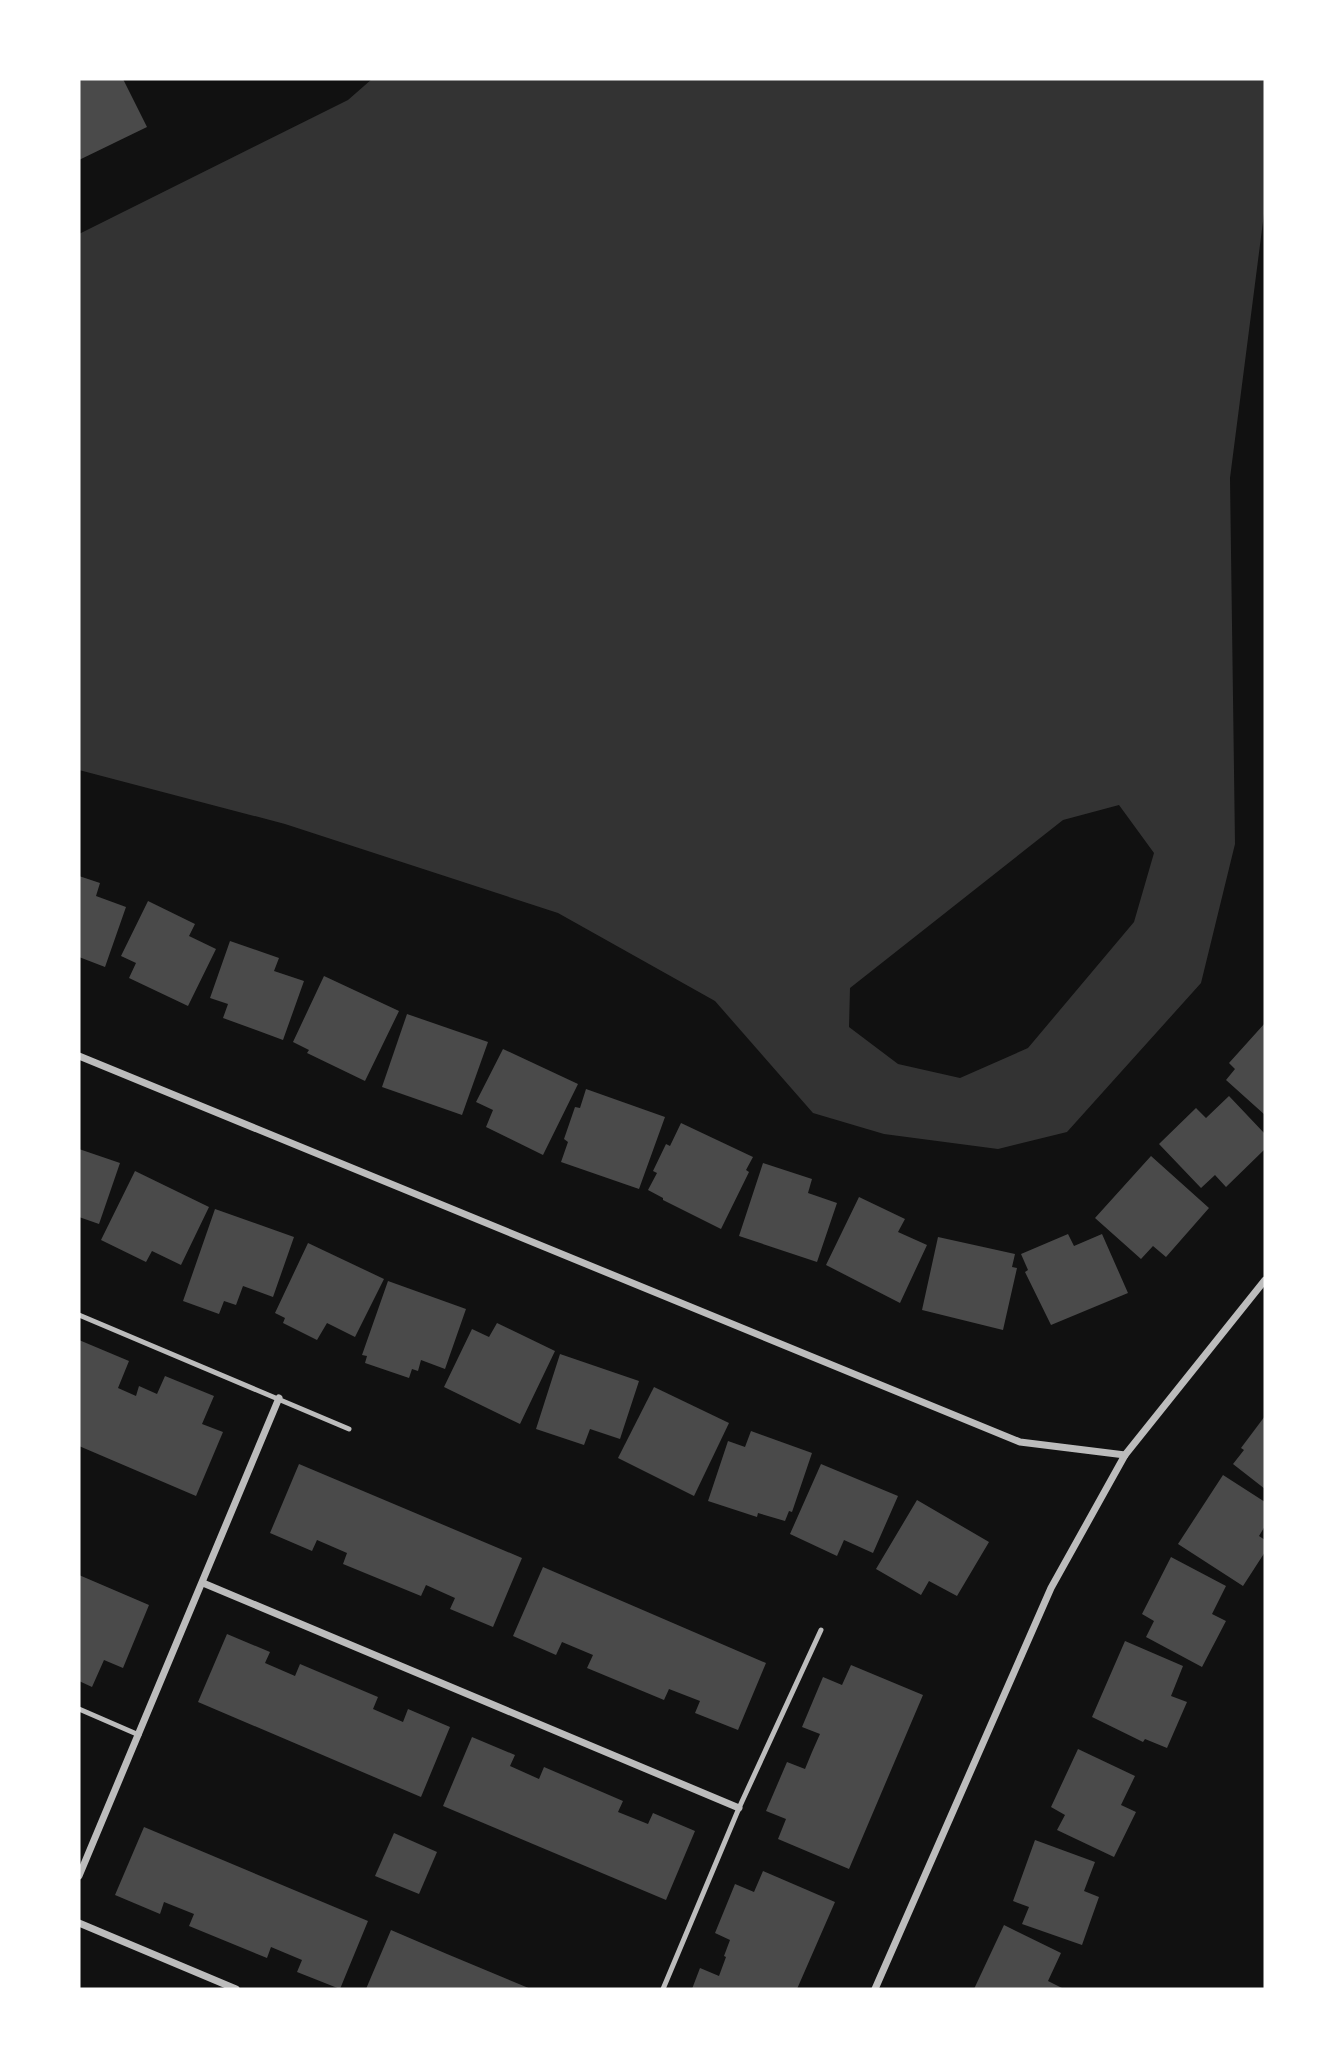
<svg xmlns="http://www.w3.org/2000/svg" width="1344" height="2068" font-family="'Times New Roman',serif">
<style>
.water{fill:#333;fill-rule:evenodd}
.building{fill:#4a4a4a}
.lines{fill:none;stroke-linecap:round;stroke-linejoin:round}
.service{stroke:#bcbcbc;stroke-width:5}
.minor{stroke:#bcbcbc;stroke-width:7}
</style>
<rect width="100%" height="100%" fill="#111"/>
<path class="water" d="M372,79H1265V206L1230,478L1235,844L1201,983L1067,1132L998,1149L884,1134L813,1113L715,1001L558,913L285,824L79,770V234L348,100ZM1119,805L1154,853L1134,922L1028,1048L960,1078L898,1064L849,1027L850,988L1063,820Z"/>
<g class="building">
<path d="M79,79H123L147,127L79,160Z"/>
<path d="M79,876L100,883L96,896L126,907L105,967L79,957Z"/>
<path d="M148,901L195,924L189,936L216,949L188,1006L129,978L136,963L121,956Z"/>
<path d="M230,941L279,958L274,971L304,981L283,1040L223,1018L228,1004L210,998Z"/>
<path d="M324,976L399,1011L365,1081L307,1053L309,1050L293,1042Z"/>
<path d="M407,1014L488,1042L462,1115L382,1087Z"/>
<path d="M1265,1023V1115L1226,1080L1235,1069L1229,1063Z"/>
<path d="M503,1049L578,1084L543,1155L486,1127L493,1110L476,1102Z"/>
<path d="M586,1089L665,1117L639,1189L561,1162L568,1142L564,1139L575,1107L580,1108Z"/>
<path d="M1229,1096L1265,1134V1149L1226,1187L1215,1175L1201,1188L1159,1144L1196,1108L1206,1118Z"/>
<path d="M681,1123L753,1157L746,1170L749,1172L721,1229L663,1200V1198L648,1190L657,1173L653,1171L666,1144L670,1146Z"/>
<path d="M79,1149L120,1163L99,1224L79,1217Z"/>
<path d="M1151,1156L1209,1208L1166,1257L1153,1246L1141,1259L1095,1218Z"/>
<path d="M763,1163L812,1179L808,1193L837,1203L817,1262L739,1236Z"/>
<path d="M135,1171L209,1207L181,1265L152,1251L146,1262L101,1240Z"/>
<path d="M859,1197L905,1219L898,1232L927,1245L900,1303L826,1265Z"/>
<path d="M215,1209L294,1237L273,1297L243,1286L236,1305L224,1301L219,1314L183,1301Z"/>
<path d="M1068,1234L1074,1246L1102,1234L1128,1293L1051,1325L1025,1272L1028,1270L1021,1254Z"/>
<path d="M938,1237L1015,1254L1012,1267L1017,1268L1003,1330L922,1310Z"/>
<path d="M308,1243L384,1279L355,1337L327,1323L317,1340L283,1323L285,1318L275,1313Z"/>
<path d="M388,1281L466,1309L445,1369L421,1360L418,1371L412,1369L409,1378L365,1363L367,1356L362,1355Z"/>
<path d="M497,1323L555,1351L520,1424L444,1387L472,1329L489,1337Z"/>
<path d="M79,1340L129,1361L118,1388L136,1396L139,1386L157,1394L165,1376L214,1396L202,1424L223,1432L196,1496L79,1446Z"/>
<path d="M560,1354L639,1381L620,1439L590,1429L584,1445L536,1429Z"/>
<path d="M654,1387L729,1423L694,1496L618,1458Z"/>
<path d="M1265,1416V1489L1233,1464L1244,1450L1241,1448Z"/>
<path d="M751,1431L812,1453L792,1512L789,1511L785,1521L758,1513L757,1517L708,1501L728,1441L745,1447Z"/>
<path d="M299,1464L522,1558L493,1627L450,1609L455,1598L426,1585L421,1596L343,1564L347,1553L317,1540L312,1551L270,1533Z"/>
<path d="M821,1464L898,1496L873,1553L844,1540L837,1556L790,1534Z"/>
<path d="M1223,1475L1265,1502V1526L1259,1536L1265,1540V1552L1243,1586L1178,1544Z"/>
<path d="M917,1500L989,1542L957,1596L929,1581L921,1595L876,1569Z"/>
<path d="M1171,1557L1226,1586L1212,1614L1226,1621L1202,1667L1146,1637L1154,1621L1142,1614Z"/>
<path d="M543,1567L766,1663L738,1730L695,1713L700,1701L669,1689L664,1700L587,1668L593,1655L562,1642L556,1655L513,1636Z"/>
<path d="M79,1575L149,1605L123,1668L104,1660L92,1687L79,1681Z"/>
<path d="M227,1634L270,1652L265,1663L295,1676L300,1664L378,1697L373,1709L403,1722L408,1709L450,1727L421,1797L198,1702Z"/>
<path d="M1125,1641L1183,1666L1171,1696L1187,1702L1167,1748L1145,1739L1143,1742L1092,1717Z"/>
<path d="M851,1665L923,1695L849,1869L778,1839L786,1819L766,1811L787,1762L805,1769L812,1752L820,1734L802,1727L823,1677L842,1685Z"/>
<path d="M472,1737L515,1755L510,1766L539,1779L544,1767L623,1801L618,1812L648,1824L653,1813L695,1831L666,1900L443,1806Z"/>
<path d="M1078,1749L1135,1776L1121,1805L1136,1812L1114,1857L1057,1830L1065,1815L1051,1807Z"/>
<path d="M144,1827L368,1921L340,1989L297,1972L302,1960L271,1947L267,1958L189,1926L194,1914L164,1902L160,1914L115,1895Z"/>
<path d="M394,1833L437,1852L419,1894L375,1876Z"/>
<path d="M1035,1840L1095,1862L1084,1891L1099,1897L1082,1945L1022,1924L1029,1907L1013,1901Z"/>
<path d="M763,1871L835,1902L797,1989H692L700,1968L719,1976L726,1957L724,1956L730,1940L715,1933L735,1884L754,1892Z"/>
<path d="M1004,1925L1061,1953L1048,1981L1064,1989H974Z"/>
<path d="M391,1930L447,1954L531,1989H366Z"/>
</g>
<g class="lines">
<g class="service">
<path d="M79,1315L349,1429"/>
<path d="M79,1709L139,1735"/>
<path d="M663,1989L739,1808L821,1630"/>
</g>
<g class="minor">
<path d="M79,1056L1020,1442L1125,1455"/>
<path d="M203,1583L739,1808"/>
<path d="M79,1876L279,1398"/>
<path d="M79,1923L236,1989"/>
<path d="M875,1989L1051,1588L1125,1455L1265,1280"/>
</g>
</g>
<rect width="1344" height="2068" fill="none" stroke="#ffffff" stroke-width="161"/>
</svg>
